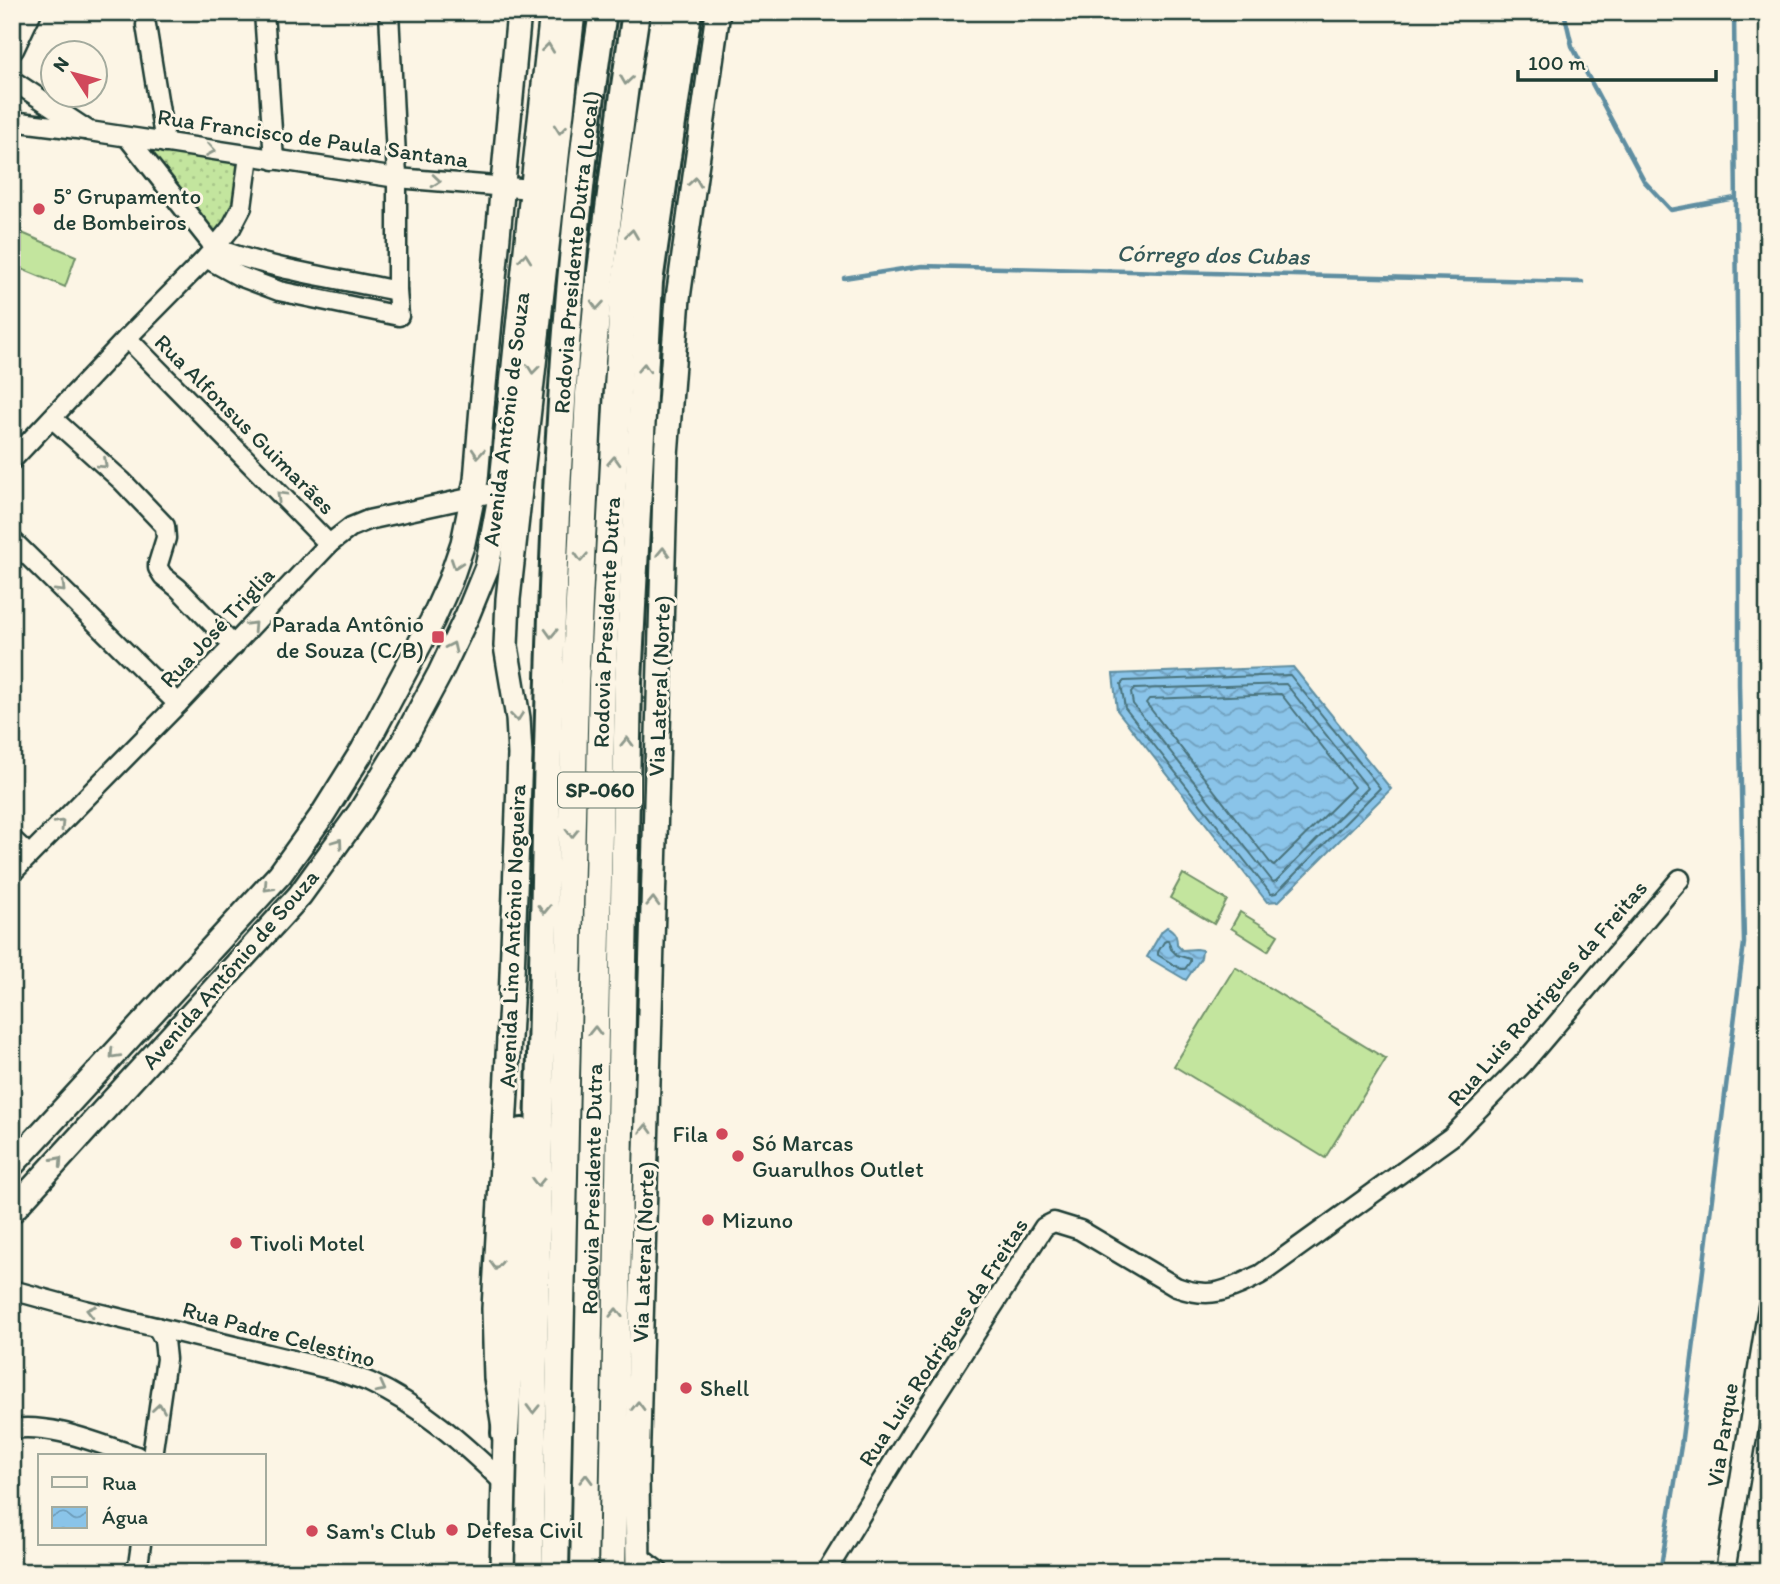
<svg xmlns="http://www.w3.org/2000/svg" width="1780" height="1584" font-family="Itim,sans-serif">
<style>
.park{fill:url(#park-dots);stroke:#719169;stroke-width:2}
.garden{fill:#c3e59e;stroke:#719169;stroke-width:2}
.water{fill:url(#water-waves);stroke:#5f8ea1;stroke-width:2}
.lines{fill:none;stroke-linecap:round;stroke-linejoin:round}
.shore{stroke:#4a737c;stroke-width:2}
.stream{stroke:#5f8ea1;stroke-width:4.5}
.minor-casing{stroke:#1f3d34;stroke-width:23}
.major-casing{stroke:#1f3d34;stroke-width:28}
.highway-casing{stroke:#1f3d34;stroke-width:32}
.minor{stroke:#fcf5e5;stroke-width:18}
.major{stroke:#fcf5e5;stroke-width:23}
.highway{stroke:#fcf5e5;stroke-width:26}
.oneway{stroke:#8e998c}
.poi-dot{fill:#d1495b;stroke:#fcf5e5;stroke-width:2.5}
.labels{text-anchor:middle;stroke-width:6;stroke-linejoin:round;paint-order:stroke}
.shield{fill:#fcf5e5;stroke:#617469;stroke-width:2}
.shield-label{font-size:21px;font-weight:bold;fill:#1f3d34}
.street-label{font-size:23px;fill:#1f3d34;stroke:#fcf5e5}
.poi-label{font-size:23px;fill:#1f3d34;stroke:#fcf5e5;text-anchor:start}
.water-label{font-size:24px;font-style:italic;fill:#345858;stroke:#fcf5e5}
</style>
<defs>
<pattern id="park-dots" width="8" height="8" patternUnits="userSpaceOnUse" patternTransform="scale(1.75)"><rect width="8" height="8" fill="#c3e59e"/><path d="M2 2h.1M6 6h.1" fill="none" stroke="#a7c589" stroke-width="1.8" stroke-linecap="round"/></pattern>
<pattern id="water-waves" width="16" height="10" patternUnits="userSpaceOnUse" patternTransform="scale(1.75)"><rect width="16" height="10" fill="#8ac4e9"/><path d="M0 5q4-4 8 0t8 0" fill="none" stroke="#70a0be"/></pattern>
</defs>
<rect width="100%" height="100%" fill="#fcf5e5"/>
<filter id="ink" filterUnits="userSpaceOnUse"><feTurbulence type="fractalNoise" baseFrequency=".0143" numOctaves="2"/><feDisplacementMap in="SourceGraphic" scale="14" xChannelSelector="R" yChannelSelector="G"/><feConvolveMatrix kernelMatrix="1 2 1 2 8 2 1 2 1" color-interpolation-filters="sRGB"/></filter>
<g filter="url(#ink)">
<path class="park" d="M139,146L244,161L232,216L211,242Z"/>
<g class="garden">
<path d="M22,233L76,256L65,287L12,265V257Z"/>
<path d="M1183,874L1227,900L1214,924L1170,898Z"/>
<path d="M1240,912L1278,935L1268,951L1231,928Z"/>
<path d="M1235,967L1386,1059L1325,1158L1174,1066Z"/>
</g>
<g class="water">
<path d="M1293,667L1391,789L1279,901L1267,902L1117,710L1113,674Z"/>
<path d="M1167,927C1175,931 1177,936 1177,945L1182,950L1196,949L1202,950L1201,958L1186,980L1147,957L1162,931Z"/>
</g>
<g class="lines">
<g class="shore">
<path d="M1290,675L1380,788L1276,893L1271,894L1125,708L1121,684L1124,681Z"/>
<path d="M1286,684L1368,788L1276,881L1273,882L1133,704L1131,693L1134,689Z"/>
<path d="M1281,694L1354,787L1274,866L1272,865L1146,703L1149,699Z"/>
<path d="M1168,940L1171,949L1177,955L1190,959V962L1185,969H1181L1158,955V952L1164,942Z"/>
</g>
<g class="stream">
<path d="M1564,12L1572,46L1644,181L1671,210L1735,198"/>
<path d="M844,278L922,266L1582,282"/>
<path d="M1660,1572L1681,1446L1744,943L1739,684V509L1734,12"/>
</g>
<g class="minor-casing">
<g id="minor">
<path d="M264,12L274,160"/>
<path d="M146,25L165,143"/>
<path d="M12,80L89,131L397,178L532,189"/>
<path d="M12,121L85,130"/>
<path d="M128,138L215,248"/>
<path d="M215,248C273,270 336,278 397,291"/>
<path d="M206,258L239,276L279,291L399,316L397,291V178L389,12"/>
<path d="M127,338L329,544"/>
<path d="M52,418L122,481L165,526L166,538L158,564V568L163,576L178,588L234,646"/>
<path d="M12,460L127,338L206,258L231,228L242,207L249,156"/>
<path d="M12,540L178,704"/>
<path d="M12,839L29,855"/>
<path d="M12,873L178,704L329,544L351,527L368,520L501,491"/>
<path d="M12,1290L85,1310L338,1371C348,1375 359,1378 369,1382C420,1405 464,1444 504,1483"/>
<path d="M12,1429C53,1423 98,1444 137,1456"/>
<path d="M152,1456L166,1359L164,1340L157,1327"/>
<path d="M638,1556L659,1572"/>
<path d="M137,1572L141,1544"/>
<path d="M826,1572L911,1433L1044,1227L1054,1222L1080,1230L1176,1287C1212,1300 1229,1290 1261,1274L1451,1137L1522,1065L1680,879"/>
<path d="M1725,1572L1768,1307"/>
</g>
</g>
<g class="major-casing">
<g id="major">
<path d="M12,48L29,12"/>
<path d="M12,1165L280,874L321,817L363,750L432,621L450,581L463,543L476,480L482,407L519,12"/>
<path d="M12,1211L300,895L360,812L403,742L440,673L467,616L487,567L501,491L531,202L552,12"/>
<path d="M502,1572L505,1433L496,1378L494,1309L511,1002L520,755L518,718L506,646L508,599L573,12"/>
<path d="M638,1572L637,1476L640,1360L666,456L678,298L718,12"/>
</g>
</g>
<g class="highway-casing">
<g id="highway">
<path d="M505,1433L522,1132"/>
<path id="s1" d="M529,1572C534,1342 540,1111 545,881C551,591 558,300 603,12"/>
<path d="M555,1572L575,686L589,394L598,294L625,86L636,12"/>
<path id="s2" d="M584,1572L602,683L623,297L665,12"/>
<path d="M612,1572L628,682L649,282L688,12"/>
</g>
</g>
<use href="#minor" class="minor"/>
<use href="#major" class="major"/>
<use href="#highway" class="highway"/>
</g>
<defs><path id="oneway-chevron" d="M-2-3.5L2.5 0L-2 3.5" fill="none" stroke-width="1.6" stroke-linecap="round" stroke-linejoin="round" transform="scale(1.75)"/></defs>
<g class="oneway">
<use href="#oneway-chevron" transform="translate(548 48) rotate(-83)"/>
<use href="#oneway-chevron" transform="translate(626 80) rotate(98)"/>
<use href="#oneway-chevron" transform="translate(560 129) rotate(96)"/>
<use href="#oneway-chevron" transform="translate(211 150) rotate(9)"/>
<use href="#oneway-chevron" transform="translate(436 181) rotate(5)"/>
<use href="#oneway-chevron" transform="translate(695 182) rotate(-82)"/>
<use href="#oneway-chevron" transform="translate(632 234) rotate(-82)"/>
<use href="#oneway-chevron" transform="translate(525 258) rotate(-84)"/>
<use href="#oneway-chevron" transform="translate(597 305) rotate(95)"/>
<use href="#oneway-chevron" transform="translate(644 368) rotate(-87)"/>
<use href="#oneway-chevron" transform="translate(533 369) rotate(96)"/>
<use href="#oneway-chevron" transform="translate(478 453) rotate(94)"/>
<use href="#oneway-chevron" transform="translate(614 461) rotate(-87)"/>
<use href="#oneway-chevron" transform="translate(103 464) rotate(42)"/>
<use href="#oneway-chevron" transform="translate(281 496) rotate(-135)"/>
<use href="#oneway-chevron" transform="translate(663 552) rotate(-88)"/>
<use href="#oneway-chevron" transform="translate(581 557) rotate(93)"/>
<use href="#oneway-chevron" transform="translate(456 564) rotate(109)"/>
<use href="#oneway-chevron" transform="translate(61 588) rotate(45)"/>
<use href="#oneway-chevron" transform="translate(252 626) rotate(-47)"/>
<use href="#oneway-chevron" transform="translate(551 633) rotate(92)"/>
<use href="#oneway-chevron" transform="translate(452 647) rotate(-65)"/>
<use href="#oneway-chevron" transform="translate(517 717) rotate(84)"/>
<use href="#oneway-chevron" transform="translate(627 742) rotate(-89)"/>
<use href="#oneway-chevron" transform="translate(60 824) rotate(-46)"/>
<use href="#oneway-chevron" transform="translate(572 833) rotate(91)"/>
<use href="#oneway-chevron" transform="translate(338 843) rotate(-54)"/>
<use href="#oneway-chevron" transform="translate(268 887) rotate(133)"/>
<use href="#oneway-chevron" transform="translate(653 902) rotate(-88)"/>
<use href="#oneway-chevron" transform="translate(544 909) rotate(91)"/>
<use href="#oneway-chevron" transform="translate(595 1031) rotate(-89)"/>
<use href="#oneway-chevron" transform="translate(114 1054) rotate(133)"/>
<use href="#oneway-chevron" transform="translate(646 1129) rotate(-88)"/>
<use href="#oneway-chevron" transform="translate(58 1161) rotate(-48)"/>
<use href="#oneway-chevron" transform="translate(538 1182) rotate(91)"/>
<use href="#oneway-chevron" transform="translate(496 1265) rotate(93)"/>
<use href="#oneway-chevron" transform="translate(91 1311) rotate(-166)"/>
<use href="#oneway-chevron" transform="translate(616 1313) rotate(-89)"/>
<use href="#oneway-chevron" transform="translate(381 1388) rotate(28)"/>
<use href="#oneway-chevron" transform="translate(638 1406) rotate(-89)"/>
<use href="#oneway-chevron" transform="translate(159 1408) rotate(-82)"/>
<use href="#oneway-chevron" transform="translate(533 1409) rotate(91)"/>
<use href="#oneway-chevron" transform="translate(586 1479) rotate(-89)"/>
</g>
</g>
<g class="poi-dot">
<circle cx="39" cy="209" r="7"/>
<rect x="431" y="630" width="14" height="14" rx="3.5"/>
<circle cx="722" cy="1134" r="7"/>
<circle cx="738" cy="1156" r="7"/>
<circle cx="708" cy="1220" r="7"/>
<circle cx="236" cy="1243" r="7"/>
<circle cx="686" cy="1388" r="7"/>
<circle cx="452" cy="1530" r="7"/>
<circle cx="312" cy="1531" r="7"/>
</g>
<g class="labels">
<rect class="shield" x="558" y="772.5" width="84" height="35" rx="5"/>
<g class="shield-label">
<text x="600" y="797">SP-060</text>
</g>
<g class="street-label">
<text transform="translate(313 138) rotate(8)" y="8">Rua Francisco de Paula Santana</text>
<text dy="8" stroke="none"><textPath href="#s1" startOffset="1321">Rodovia Presidente Dutra (Local)</textPath></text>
<text transform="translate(506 419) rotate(-83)" y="8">Avenida Antônio de Souza</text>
<text transform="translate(245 424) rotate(45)" y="8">Rua Alfonsus Guimarães</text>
<text dy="8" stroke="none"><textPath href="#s2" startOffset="950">Rodovia Presidente Dutra</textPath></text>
<text transform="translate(217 627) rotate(-47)" y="8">Rua José Triglia</text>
<text transform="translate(659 686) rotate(-88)" y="8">Via Lateral (Norte)</text>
<text transform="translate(512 936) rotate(-88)" y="8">Avenida Lino Antônio Nogueira</text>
<text transform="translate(230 969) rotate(-49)" y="8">Avenida Antônio de Souza</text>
<text transform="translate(1547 993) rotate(-49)" y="8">Rua Luis Rodrigues da Freitas</text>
<text dy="8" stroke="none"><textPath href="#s2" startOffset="383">Rodovia Presidente Dutra</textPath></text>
<text transform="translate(643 1252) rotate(-88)" y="8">Via Lateral (Norte)</text>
<text transform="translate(279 1334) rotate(15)" y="8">Rua Padre Celestino</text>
<text transform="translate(943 1342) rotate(-57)" y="8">Rua Luis Rodrigues da Freitas</text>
<text transform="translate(1722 1435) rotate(-81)" y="8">Via Parque</text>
</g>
<g class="poi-label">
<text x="53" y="204">5° Grupamento<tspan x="53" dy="26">de Bombeiros</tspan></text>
<text x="424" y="632" text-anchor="end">Parada Antônio<tspan x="424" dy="26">de Souza (C/B)</tspan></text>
<text x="708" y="1142" text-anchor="end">Fila</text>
<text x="752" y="1151">Só Marcas<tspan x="752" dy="26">Guarulhos Outlet</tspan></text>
<text x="722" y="1228">Mizuno</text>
<text x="250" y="1251">Tivoli Motel</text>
<text x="700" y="1396">Shell</text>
<text x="466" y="1538">Defesa Civil</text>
<text x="326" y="1539">Sam's Club</text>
</g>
<g class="water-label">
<text transform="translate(1213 255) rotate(1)" y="8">Córrego dos Cubas</text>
</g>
</g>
<rect width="1780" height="1584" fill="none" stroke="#fcf5e5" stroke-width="42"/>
<rect x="21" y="21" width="1738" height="1542" fill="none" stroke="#1f3d34" stroke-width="2.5" filter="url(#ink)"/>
<rect x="38" y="1454" width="228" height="91" fill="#fcf5e5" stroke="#a4ab9e" stroke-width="2"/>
<rect x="52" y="1477" width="35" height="10" fill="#fcf5e5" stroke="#a4ab9e" stroke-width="2"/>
<text x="102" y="1490" font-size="21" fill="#1f3d34">Rua</text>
<rect x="52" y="1507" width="35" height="21" fill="url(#water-waves)" stroke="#a4ab9e" stroke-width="2"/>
<text x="102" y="1524" font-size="21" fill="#1f3d34">Água</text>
<g transform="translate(74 74) rotate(306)"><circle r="33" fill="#fcf5e5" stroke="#a4ab9e" stroke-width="2"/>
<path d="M0-5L12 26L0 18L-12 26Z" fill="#d1495b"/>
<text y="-10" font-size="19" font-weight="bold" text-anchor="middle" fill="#1f3d34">N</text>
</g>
<path d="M1518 70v10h198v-10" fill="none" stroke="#1f3d34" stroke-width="3.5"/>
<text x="1528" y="70" font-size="21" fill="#1f3d34" stroke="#fcf5e5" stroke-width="5" paint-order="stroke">100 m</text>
</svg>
